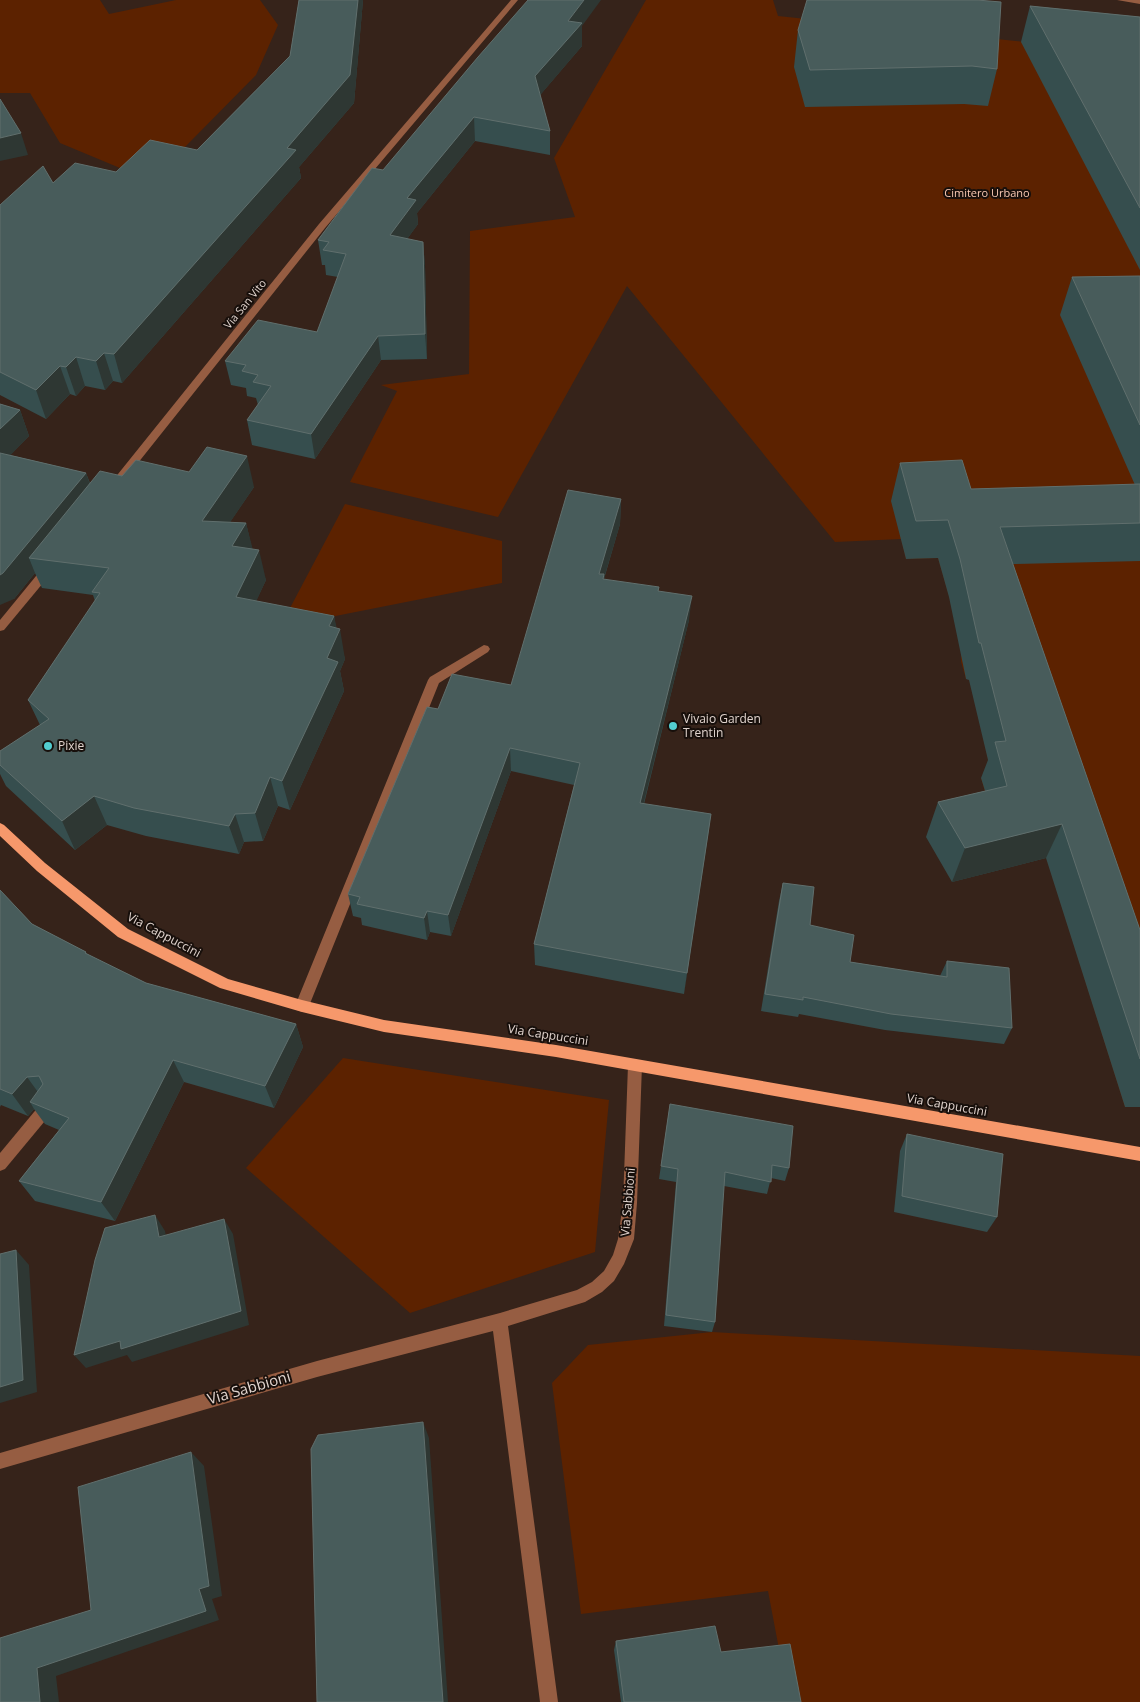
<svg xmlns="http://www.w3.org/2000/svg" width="1140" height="1702" font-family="'Open Sans',sans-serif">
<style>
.green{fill:#5c2200}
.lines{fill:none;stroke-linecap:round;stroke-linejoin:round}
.minor{fill:#965d42;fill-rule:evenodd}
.major{fill:#f6986b;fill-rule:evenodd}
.wall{fill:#364e4e}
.shaded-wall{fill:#2e3733}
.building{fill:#485c5b;stroke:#606f6d}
.poi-dot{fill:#52cdd0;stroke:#170f0b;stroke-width:2}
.labels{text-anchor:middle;stroke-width:4;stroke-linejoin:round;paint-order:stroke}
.far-park-label{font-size:11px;fill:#fac9b3;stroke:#170f0b}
.far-street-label{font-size:11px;fill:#e0d3cd;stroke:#170f0b}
.poi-label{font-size:12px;fill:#e0d3cd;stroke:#170f0b;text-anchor:start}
.street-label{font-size:12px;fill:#e0d3cd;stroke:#170f0b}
.near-street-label{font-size:15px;fill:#e0d3cd;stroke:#170f0b}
</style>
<rect width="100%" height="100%" fill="#36231a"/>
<g class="green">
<path d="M0,0H100L109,14L176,0H260L278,25L256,75L184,148L120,168L60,143L30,93H0Z"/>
<path d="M646,0H773L778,16L1140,54V1107H1125L1043,847L993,819L981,778L992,776L983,737L989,680L966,679L961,662V637L938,558L906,559L901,539L835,542L627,286L498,517L350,482L397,391L381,385L469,374L470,231L575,217L554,158Z"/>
<path d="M345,504L502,541V583L280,627Z"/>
<path d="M343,1058L609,1100L595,1252L410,1313L246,1168Z"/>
<path d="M712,1332L1140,1356V1702H789L768,1591L581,1614L552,1383L588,1345Z"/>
</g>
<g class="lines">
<g class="minor">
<path d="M511,0H518L325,228L118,488H110V484L319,224Z"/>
<path d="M1117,0H1140V4Z"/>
<path d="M49,564L54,568L53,571L4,630L0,631V620L45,565Z"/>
<path d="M484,645L488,646L490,649L488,652L439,683L309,1006L307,1010L302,1012L297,1010L295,1006L428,680L430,677Z"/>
<path d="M635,1059L640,1061L642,1065L637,1203L634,1239L624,1264L614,1281L602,1292L585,1302L508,1326L558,1702H540L493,1331L317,1377L0,1469V1453L317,1361L500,1313L577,1290L592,1282L604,1271L613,1255L618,1239L623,1203L628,1065L630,1061Z"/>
<path d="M49,1099L54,1100L56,1105L54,1110L5,1169L0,1171V1153L44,1100Z"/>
</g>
<path class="major" d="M0,823L4,825L45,863L128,929L228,979L302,1000L384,1020L556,1045L1140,1147V1161L556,1057L384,1032L302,1012L220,988L118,937L37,871L0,836Z"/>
</g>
<g class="wall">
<path d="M299,0H363L354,103L299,167L301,178L122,383L113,381L105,390L85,386L76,396L70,394L46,419L0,395V205L53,183L116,172L197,150L290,56Z"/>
<path d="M1030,6L1140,17V270L1021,42Z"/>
<path d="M582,26V46L540,95L550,131V155L475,141L417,213L418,224L407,239L423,242L425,266L427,359L381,360L315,459L252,445L247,420L258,405L256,398L247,396L246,388L231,385L225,361L317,332L338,277L326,275L325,265H322L318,240L383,170Z"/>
<path d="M798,30L997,69L988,106L964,104L805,107L794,67Z"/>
<path d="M1140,276V561L1013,564L1140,930V1107H1125L1046,858L952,882L926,837L938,802L985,791L981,778L988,760L969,680L966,679L949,597L938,558L906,559L891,501L900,463L971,489L1135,485L1060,315L1072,277Z"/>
<path d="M0,404L20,410L29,436L10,455L86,473L90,483L122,476L254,487L230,522L246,523L252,549L266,580L256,601L334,616L336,628L345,659L340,671L344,691L290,810L278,806L263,841L244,842L239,854L146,836L107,825L75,850L6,786L0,774V751L40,725L28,700L95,601L93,595L42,588L35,573L14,599Z"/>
<path d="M621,499L620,524L604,579L659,591L689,620L644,804L711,814L684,994L535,965L534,944L574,785L511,771L451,936L430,932L427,940L362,925L361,918L353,916L348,894L438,709L511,685Z"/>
<path d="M783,883L810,925L850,962L940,976L947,961L1012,1028L1004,1044L885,1030L799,1014L798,1017L761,1011L779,901Z"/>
<path d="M0,890L32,924L86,952L87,954L146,983L296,1024L303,1047L274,1108L184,1082L115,1221L35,1201L19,1181L59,1130L45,1124L34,1109L28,1116L1,1105L0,1107Z"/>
<path d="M670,1104L789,1168L785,1181L771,1178L767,1194L724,1186L715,1322L712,1332L664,1326L676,1182L659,1179Z"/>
<path d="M907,1134L997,1217L987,1232L894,1212L900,1151Z"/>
<path d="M616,1641L721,1652L801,1702H621L614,1650Z"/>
</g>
<g class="shaded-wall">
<path d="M358,0H363L354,103L299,167L301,178L122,383L114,354L287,148Z"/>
<path d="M584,0H601L582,26V46L536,100L535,76L568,21Z"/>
<path d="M474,117L475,141L417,213L418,224L392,260L390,235L407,198Z"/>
<path d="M21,133L28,155L0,161V138Z"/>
<path d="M423,242L425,266L427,359L425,334Z"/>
<path d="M378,336L381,360L315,459L311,434Z"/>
<path d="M104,353L113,381L105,390L96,361Z"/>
<path d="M76,357L85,386L76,396L66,367Z"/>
<path d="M60,366L70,394L46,419L36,390Z"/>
<path d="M20,410L29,436L0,466V429Z"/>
<path d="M247,456L254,487L210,552L202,521Z"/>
<path d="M86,473L95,499L29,558L35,573L14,599L0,605V575Z"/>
<path d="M621,499L620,524L604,578V599L599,574Z"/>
<path d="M246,523L254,554L232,546Z"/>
<path d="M259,550L266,580L244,628L236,597Z"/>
<path d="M692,596L689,620L638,826L640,803Z"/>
<path d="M334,616L338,634L340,629L345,659L340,671L344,691L290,810L282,781L327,658L329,626Z"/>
<path d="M510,748L511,771L451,936L448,915Z"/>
<path d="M270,777L278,806L263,841L255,813Z"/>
<path d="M94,796L107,825L75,850L62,821Z"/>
<path d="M235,814L244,842L239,854L229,826Z"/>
<path d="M711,814L708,837L684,994L687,973Z"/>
<path d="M1062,824L1046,858L952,882L965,848Z"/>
<path d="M427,911L430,932L427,940L424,918Z"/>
<path d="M296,1024L303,1047L274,1108L265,1086Z"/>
<path d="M173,1060L184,1082L115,1221L101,1202Z"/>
<path d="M27,1077L43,1099L30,1102L34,1109L28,1116L12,1094Z"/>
<path d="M155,1215L165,1231L169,1252L159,1237Z"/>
<path d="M224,1219L233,1234L249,1325L132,1362L127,1355L86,1368L74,1355Z"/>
<path d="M16,1250L29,1265L37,1392L0,1403V1387Z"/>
<path d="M423,1422L429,1438L448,1702H443Z"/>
<path d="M191,1452L204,1466L222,1596L212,1599L219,1620L56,1676L59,1702H40L37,1668L199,1589Z"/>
</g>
<g class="building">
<path d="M299,0H358L350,75L287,148L296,150L114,354L104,353L96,361L76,357L66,367L60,366L36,390L0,372V205L43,166L53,183L75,163L116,172L150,140L197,150L290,56Z"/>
<path d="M528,0H584L568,21L582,23L535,76L550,131L474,117L407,198L416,200L390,235L423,242L425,334L378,336L311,434L247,420L271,386L253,382L258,375L242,371L246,365L225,361L258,320L317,332L346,254L323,250L329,242L318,240L372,168L383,170L478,57Z"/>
<path d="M807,0H977L1001,2L997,69L972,66L810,70L798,30Z"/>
<path d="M1030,6L1140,17V208Z"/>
<path d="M0,99L21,133L0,138Z"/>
<path d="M1140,276V425L1072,277Z"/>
<path d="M0,404L20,410L0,429Z"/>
<path d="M207,447L247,456L202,521L246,523L232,546L259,550L236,597L334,616L329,626L340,629L327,658L338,662L282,781L270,777L255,813L235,814L229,826L134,808L94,796L62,821L0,765V751L49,719L28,700L100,593L92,592L109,568L29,558L100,471L122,476L136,460L189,472Z"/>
<path d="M0,453L86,473L3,573L0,575Z"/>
<path d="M962,460L971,489L1140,484V523L1000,527L1140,930V1059L1062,824L965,848L938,802L1007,786L995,742L1006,741L981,643H979L960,559L948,520L916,521L900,463Z"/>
<path d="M568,490L621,499L599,574H604L603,579L659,587L658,591L692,596L640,803L711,814L687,973L534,944L580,763L510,748L448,915L427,911L424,918L357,904L360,897L348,894L427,707L438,709L452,674L511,685Z"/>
<path d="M783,883L814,887L810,925L854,935L850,962L947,977V961L1009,968L1012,1028L891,1014L803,997V1000L765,994Z"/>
<path d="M0,890L32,924L86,952L85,953L146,983L296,1024L265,1086L173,1060L101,1202L19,1181L69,1118L30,1102L43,1084L39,1076L27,1077L12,1094L0,1089Z"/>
<path d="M670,1104L793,1126L789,1168L772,1165L771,1182L725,1172L715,1322L666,1315L678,1169L661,1166Z"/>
<path d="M907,1134L1003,1154L997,1217L902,1196Z"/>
<path d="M155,1215L159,1237L224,1219L241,1311L121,1349L120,1341L74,1355L95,1260L105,1228Z"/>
<path d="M16,1250L23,1380L0,1387V1254Z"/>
<path d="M423,1422L443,1702H317L311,1449L318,1435Z"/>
<path d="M191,1452L209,1586L199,1589L206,1611L37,1668L40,1702H0V1638L91,1610L78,1487Z"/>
<path d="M715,1626L721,1652L790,1644L801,1702H624L616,1641Z"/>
</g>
<g class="poi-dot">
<circle cx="673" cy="726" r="5"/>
<circle cx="48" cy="746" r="5"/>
</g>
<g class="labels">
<g class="far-park-label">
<text x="987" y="197">Cimitero Urbano</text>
</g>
<g class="far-street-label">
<text transform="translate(245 304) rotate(-51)" y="4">Via San Vito</text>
</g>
<g class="poi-label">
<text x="683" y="723">Vivaio Garden<tspan x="683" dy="14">Trentin</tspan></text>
<text x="58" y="750">Pixie</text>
</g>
<g class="street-label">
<text transform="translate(164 935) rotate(28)" y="4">Via Cappuccini</text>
<text transform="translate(548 1035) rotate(9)" y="4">Via Cappuccini</text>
<text transform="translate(947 1105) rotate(10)" y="4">Via Cappuccini</text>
<text transform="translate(628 1202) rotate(-85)" y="4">Via Sabbioni</text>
</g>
<g class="near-street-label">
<text transform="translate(249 1388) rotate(-16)" y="5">Via Sabbioni</text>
</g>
</g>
</svg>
